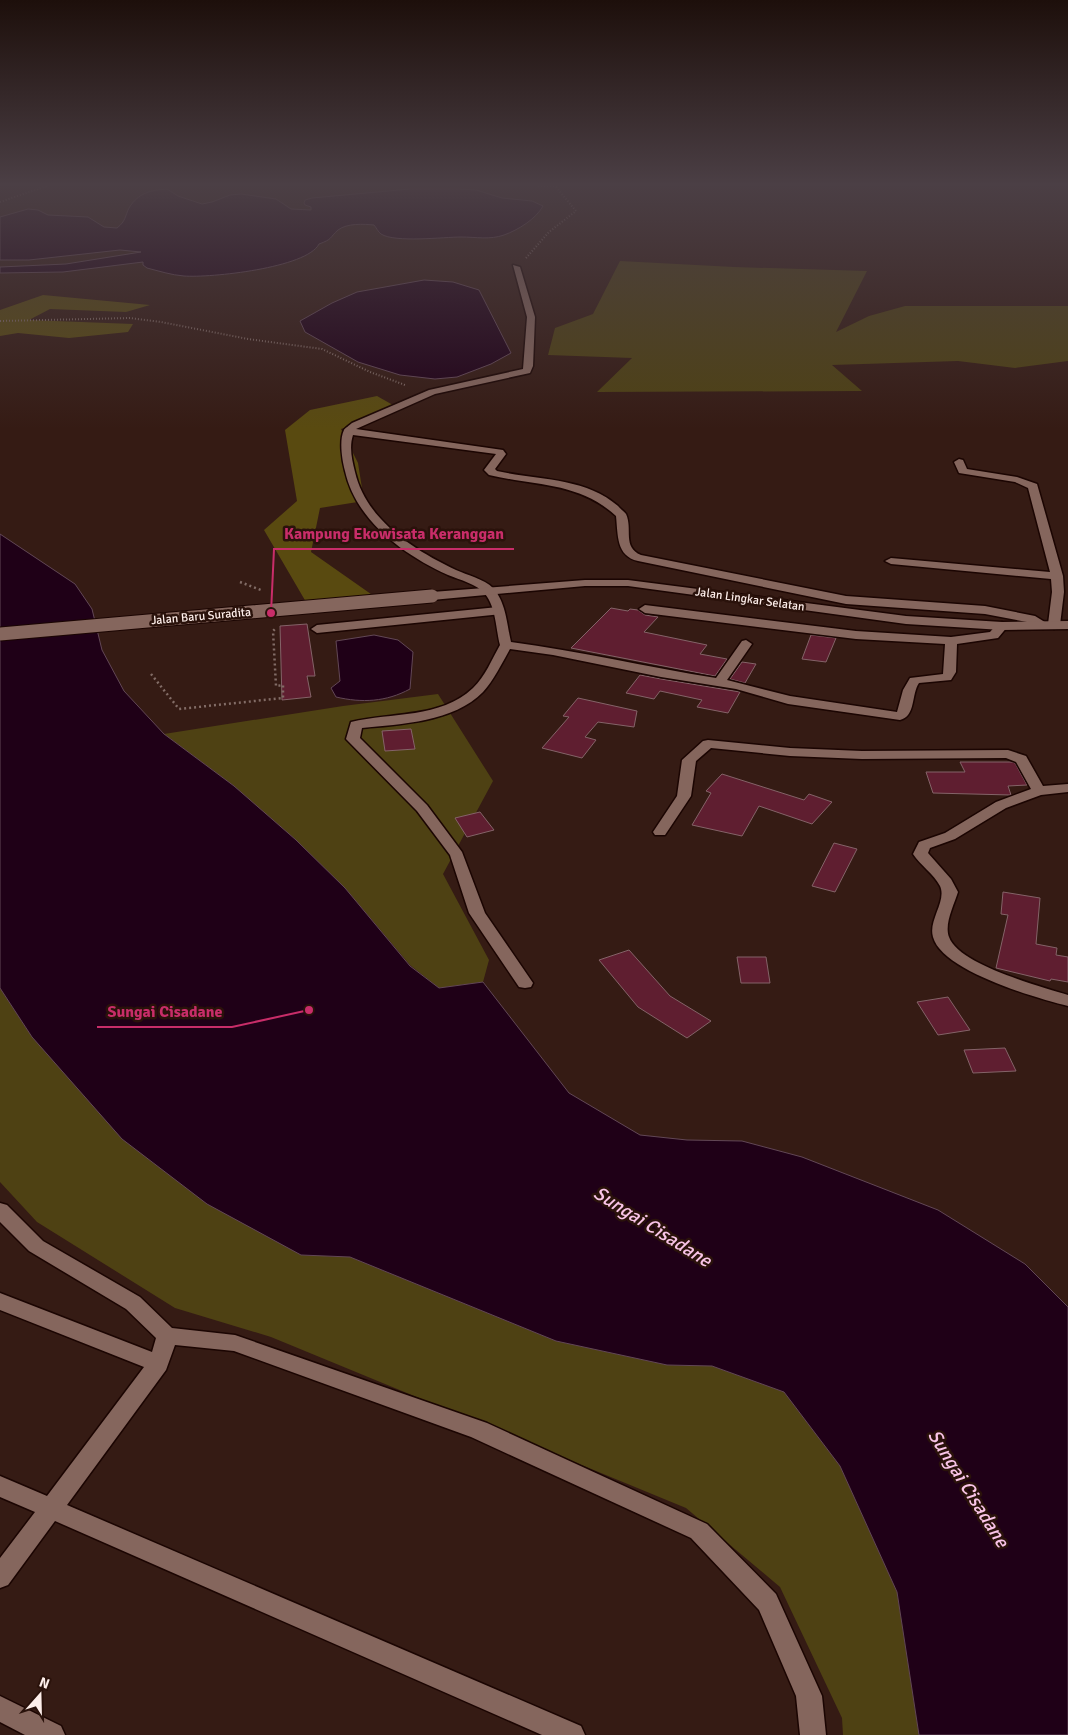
<svg xmlns="http://www.w3.org/2000/svg" width="1068" height="1735" font-family="Signika,sans-serif">
<style>
.green{fill:#4e4113}
.forest{fill:#594a10}
.water{fill:#1f0017;stroke:#624756}
.building{fill:#5f1e30;stroke:#846368}
.lines{fill:none;stroke-linecap:round;stroke-linejoin:round}
.lane-casing{stroke:#1b0502;stroke-width:3}
.street-casing{stroke:#1b0502;stroke-width:3}
.secondary-casing{stroke:#1b0502;stroke-width:3}
.path-far1{stroke:#826c66;stroke-width:2;stroke-dasharray:1 2;stroke-linecap:butt}
.path{stroke:#826c66;stroke-width:2.5;stroke-dasharray:2 3;stroke-linecap:butt}
.lane{fill:#85665d;fill-rule:evenodd}
.street{fill:#85665d;fill-rule:evenodd}
.secondary{fill:#85665d;fill-rule:evenodd}
.secondary-bridge-casing{stroke:#1b0502;stroke-width:15;stroke-linecap:butt}
.secondary-bridge{stroke:#85665d;stroke-width:13}
.labels{text-anchor:middle;stroke-width:5;stroke-linejoin:round;paint-order:stroke}
.far-street-label{font-size:12px;fill:#fdeeea;stroke:#2a120b}
.near-water-label{font-size:19px;font-style:italic;fill:#f9c4e7;stroke:#2a120b}
.leader{fill:none;stroke:#c82d69;stroke-width:2}
.callout-dot{fill:#c82d69;stroke:#2a120b;stroke-width:2}
.callout-label{font-size:16px;text-anchor:middle;font-weight:bold;fill:#c82d69;stroke:#2a120b;stroke-width:5;stroke-linejoin:round;paint-order:stroke}
</style>
<rect width="100%" height="100%" fill="#351b14"/>
<g class="green">
<path d="M620,261L734,267L867,271L836,332L869,316L905,306H1068V361L1015,368L958,361L832,365L862,391L597,392L632,358L548,355L555,328L593,314Z"/>
<path d="M438,694L493,781L443,874L489,960L483,982L439,988L410,965L345,888L296,840L234,786L164,734L343,706Z"/>
<path d="M0,988L32,1037L301,1255L350,1257L556,1341L667,1365L712,1366L784,1392L840,1466L897,1592L919,1735H843L842,1718L780,1587L686,1508L271,1337L175,1308L37,1222L0,1182Z"/>
</g>
<g class="forest">
<path d="M43,295L150,305L126,312L50,309L29,320L133,324L128,332L69,338L18,333L0,336V310Z"/>
<path d="M377,396L400,409L341,429L358,463L364,501L320,508L311,552L378,599L313,614L264,530L297,501L285,430L310,410Z"/>
</g>
<g class="water">
<path d="M167,189L178,196L202,204L212,202L230,195L241,194L276,199L291,209L311,210V207L305,205L304,203L305,200L312,198L410,189H460L476,190L502,198L532,201L543,206C536,219 518,230 504,235C490,240 476,237 461,237C444,237 395,243 381,234C378,232 376,227 374,225C364,224 347,223 338,230C329,238 333,239 319,244C307,268 210,278 184,276C171,275 159,271 147,268L143,265V262L63,272L0,273V267L66,264L141,252L120,250L29,260H0V217L28,209L38,210L48,215L88,217L104,227L117,228C126,221 125,216 129,208C138,193 151,190 167,189Z"/>
<path d="M424,280L453,282L479,290L511,353L491,364L457,377L435,379L400,375L358,362L305,332L300,321L332,303L357,292Z"/>
<path d="M0,534L75,584L92,609L102,650L124,691L164,734L234,786L296,840L345,888L410,966L439,988L483,982L569,1093L640,1135L687,1140L742,1141L802,1157L938,1210L1025,1264L1068,1307V1735H919L897,1592L840,1466L784,1392L712,1366L667,1365L556,1341L350,1257L301,1255L207,1204L122,1139L32,1037L0,988Z"/>
<path d="M374,635L398,640L413,652L410,689C386,702 362,703 336,697L331,688L340,681L336,641Z"/>
</g>
<g class="building">
<path d="M611,608L628,611L630,609L638,610L645,615L658,617L644,632L707,645L700,654L727,659L715,676L571,648Z"/>
<path d="M307,624L315,676H307L311,697L282,700L280,626Z"/>
<path d="M811,635L836,638L826,662L802,659Z"/>
<path d="M742,662L756,664L745,683L730,679Z"/>
<path d="M640,675L661,679L740,692L728,713L697,707L702,700L660,691L654,699L626,693Z"/>
<path d="M578,698L637,711L634,727L598,722L585,737L596,740L582,758L542,748L569,717L563,716Z"/>
<path d="M411,729L415,749L385,751L382,731Z"/>
<path d="M960,762H1012L1015,763L1027,785L1008,786L1011,795L933,793L926,772H965Z"/>
<path d="M722,774L804,800L809,794L832,802L812,824L759,806L742,836L692,825L711,793L706,791Z"/>
<path d="M480,812L494,830L467,837L455,818Z"/>
<path d="M834,843L857,849L835,892L812,886Z"/>
<path d="M1003,892L1040,898L1036,944L1057,948L1056,955L1068,957V982L1051,979L1050,981L996,968L1008,915L1001,914Z"/>
<path d="M629,950L670,996L711,1021L687,1038L638,1007L599,960Z"/>
<path d="M737,957H766L770,983H741Z"/>
<path d="M948,997L970,1030L938,1035L917,1002Z"/>
<path d="M1005,1048L1016,1071L973,1073L964,1050Z"/>
</g>
<g class="lines">
<g class="lane-casing">
<path id="lane" d="M498,607L502,608L504,611L502,614L317,633L311,629L317,625Z"/>
</g>
<g class="street-casing">
<g id="street">
<path d="M513,265L520,267L535,317L533,366L530,373L435,394L356,429L503,450L506,454L495,469L497,471C537,480 585,477 618,506C620,509 624,511 626,514C633,529 622,547 641,555L846,596L985,606L1035,616L1048,624L1052,592L1051,579L891,564L885,561L891,558L1050,572L1028,488L1015,482L959,473L954,462L959,459L963,460L967,469L1017,477L1037,484L1063,576L1064,592L1060,625L1054,629L1048,626L1043,629L1027,622L985,614L846,604L638,561C616,556 618,535 616,516C579,482 535,486 489,475L484,470L496,454L353,435C349,447 352,460 355,472C366,520 414,550 456,570C467,575 484,579 493,588C506,602 507,625 511,642C580,651 647,667 716,678L742,641L746,640L752,644L727,680L790,696L897,712L903,690L910,678L943,674L945,644L856,639L645,613L639,609L645,605L856,631L951,637L990,632L998,623L1002,622L1008,626L998,638L957,644L956,672L951,680L919,683C911,695 916,716 900,720L788,704L736,689L661,677L553,655L510,649C502,663 494,680 483,692C454,722 401,724 362,728L360,738L427,805L462,852L485,913L533,983L531,987L525,988L519,987L469,913L450,855L417,811L346,739L351,722C392,712 440,719 473,688C485,677 492,659 500,645C496,630 496,607 485,594C477,584 460,580 448,575C404,555 356,521 345,471C342,460 339,440 344,430C344,429 350,425 352,423L429,390L523,369L527,317Z"/>
<path d="M708,740L790,748L862,751L1008,750L1026,756L1043,786L1068,784V792L1041,795L1006,808L955,839L930,848L928,853L951,879L958,892C954,905 944,924 949,937C959,965 1040,986 1068,995V1006C1036,998 942,971 933,937C928,920 947,901 940,886C934,874 920,865 913,854L919,842L945,833L996,802L1031,789L1016,762L1006,758L862,759L790,756L711,748L696,761L691,796L665,835H655L653,832L677,796L682,760L703,741Z"/>
<path d="M0,1203L7,1205L43,1241L140,1297L172,1328L235,1335L487,1423L707,1524L776,1594L822,1696L826,1735H800L796,1696L759,1610L691,1538L471,1437L234,1351L175,1345L166,1370L67,1505L581,1726L585,1735H542L55,1521L8,1585L0,1588V1558L35,1512L0,1497V1476L47,1496L144,1367L0,1310V1293L152,1352L156,1338L126,1309L29,1251L0,1222Z"/>
<path d="M0,1696L61,1726L65,1735H25L0,1722Z"/>
</g>
</g>
<g class="secondary-casing">
<path id="secondary" d="M585,580H628L906,616L1002,622L1068,621V629L1002,630L906,624L628,586H585L432,600L426,596L432,592Z"/>
</g>
<g class="path-far1">
<path d="M538,186H558"/>
<path d="M0,202L47,186"/>
<path d="M526,258L549,232L576,211L556,187"/>
<path d="M0,321L130,318L161,322L248,339L322,349L370,372L405,385"/>
</g>
<g class="path">
<path d="M240,582L261,590"/>
<path d="M151,674L179,709L283,698V685L276,686L273,631L275,629"/>
</g>
<use href="#lane" class="lane"/>
<use href="#street" class="street"/>
<use href="#secondary" class="secondary"/>
<g class="secondary-bridge-casing">
<path id="secondary-bridge" d="M0,634L432,596"/>
</g>
<use href="#secondary-bridge" class="secondary-bridge"/>
</g>
<linearGradient id="sky" x2="0" y2="1"><stop stop-color="#1d0f0b"/><stop offset="0.43" stop-color="#4b3f45"/><stop offset="1" stop-color="#4b3f45" stop-opacity="0"/></linearGradient>
<rect width="1068" height="429" fill="url(#sky)"/>
<g class="labels">
<g class="far-street-label">
<text transform="translate(750 599) rotate(8)" y="4">Jalan Lingkar Selatan</text>
<text transform="translate(201 616) rotate(-5)" y="4">Jalan Baru Suradita</text>
</g>
<g class="near-water-label">
<text transform="translate(653 1226) rotate(32)" y="7">Sungai Cisadane</text>
<text transform="translate(969 1488) rotate(58)" y="7">Sungai Cisadane</text>
</g>
</g>
<path class="leader" d="M271 613L274 549H514M309 1010L232 1027H97"/>
<g class="callout-dot">
<circle cx="271" cy="613" r="5"/>
<circle cx="309" cy="1010" r="5"/>
</g>
<g class="callout-label">
<text x="394" y="539">Kampung Ekowisata Keranggan</text>
<text x="165" y="1017">Sungai Cisadane</text>
</g>
<g transform="translate(40 1695) rotate(20)" stroke="#2a120b" stroke-width="4" paint-order="stroke">
<path d="M0-4L9 19L0 12L-9 19Z" fill="#fdeeea"/>
<text y="-8" font-size="14" font-weight="bold" text-anchor="middle" fill="#fdeeea">N</text>
</g>
</svg>
